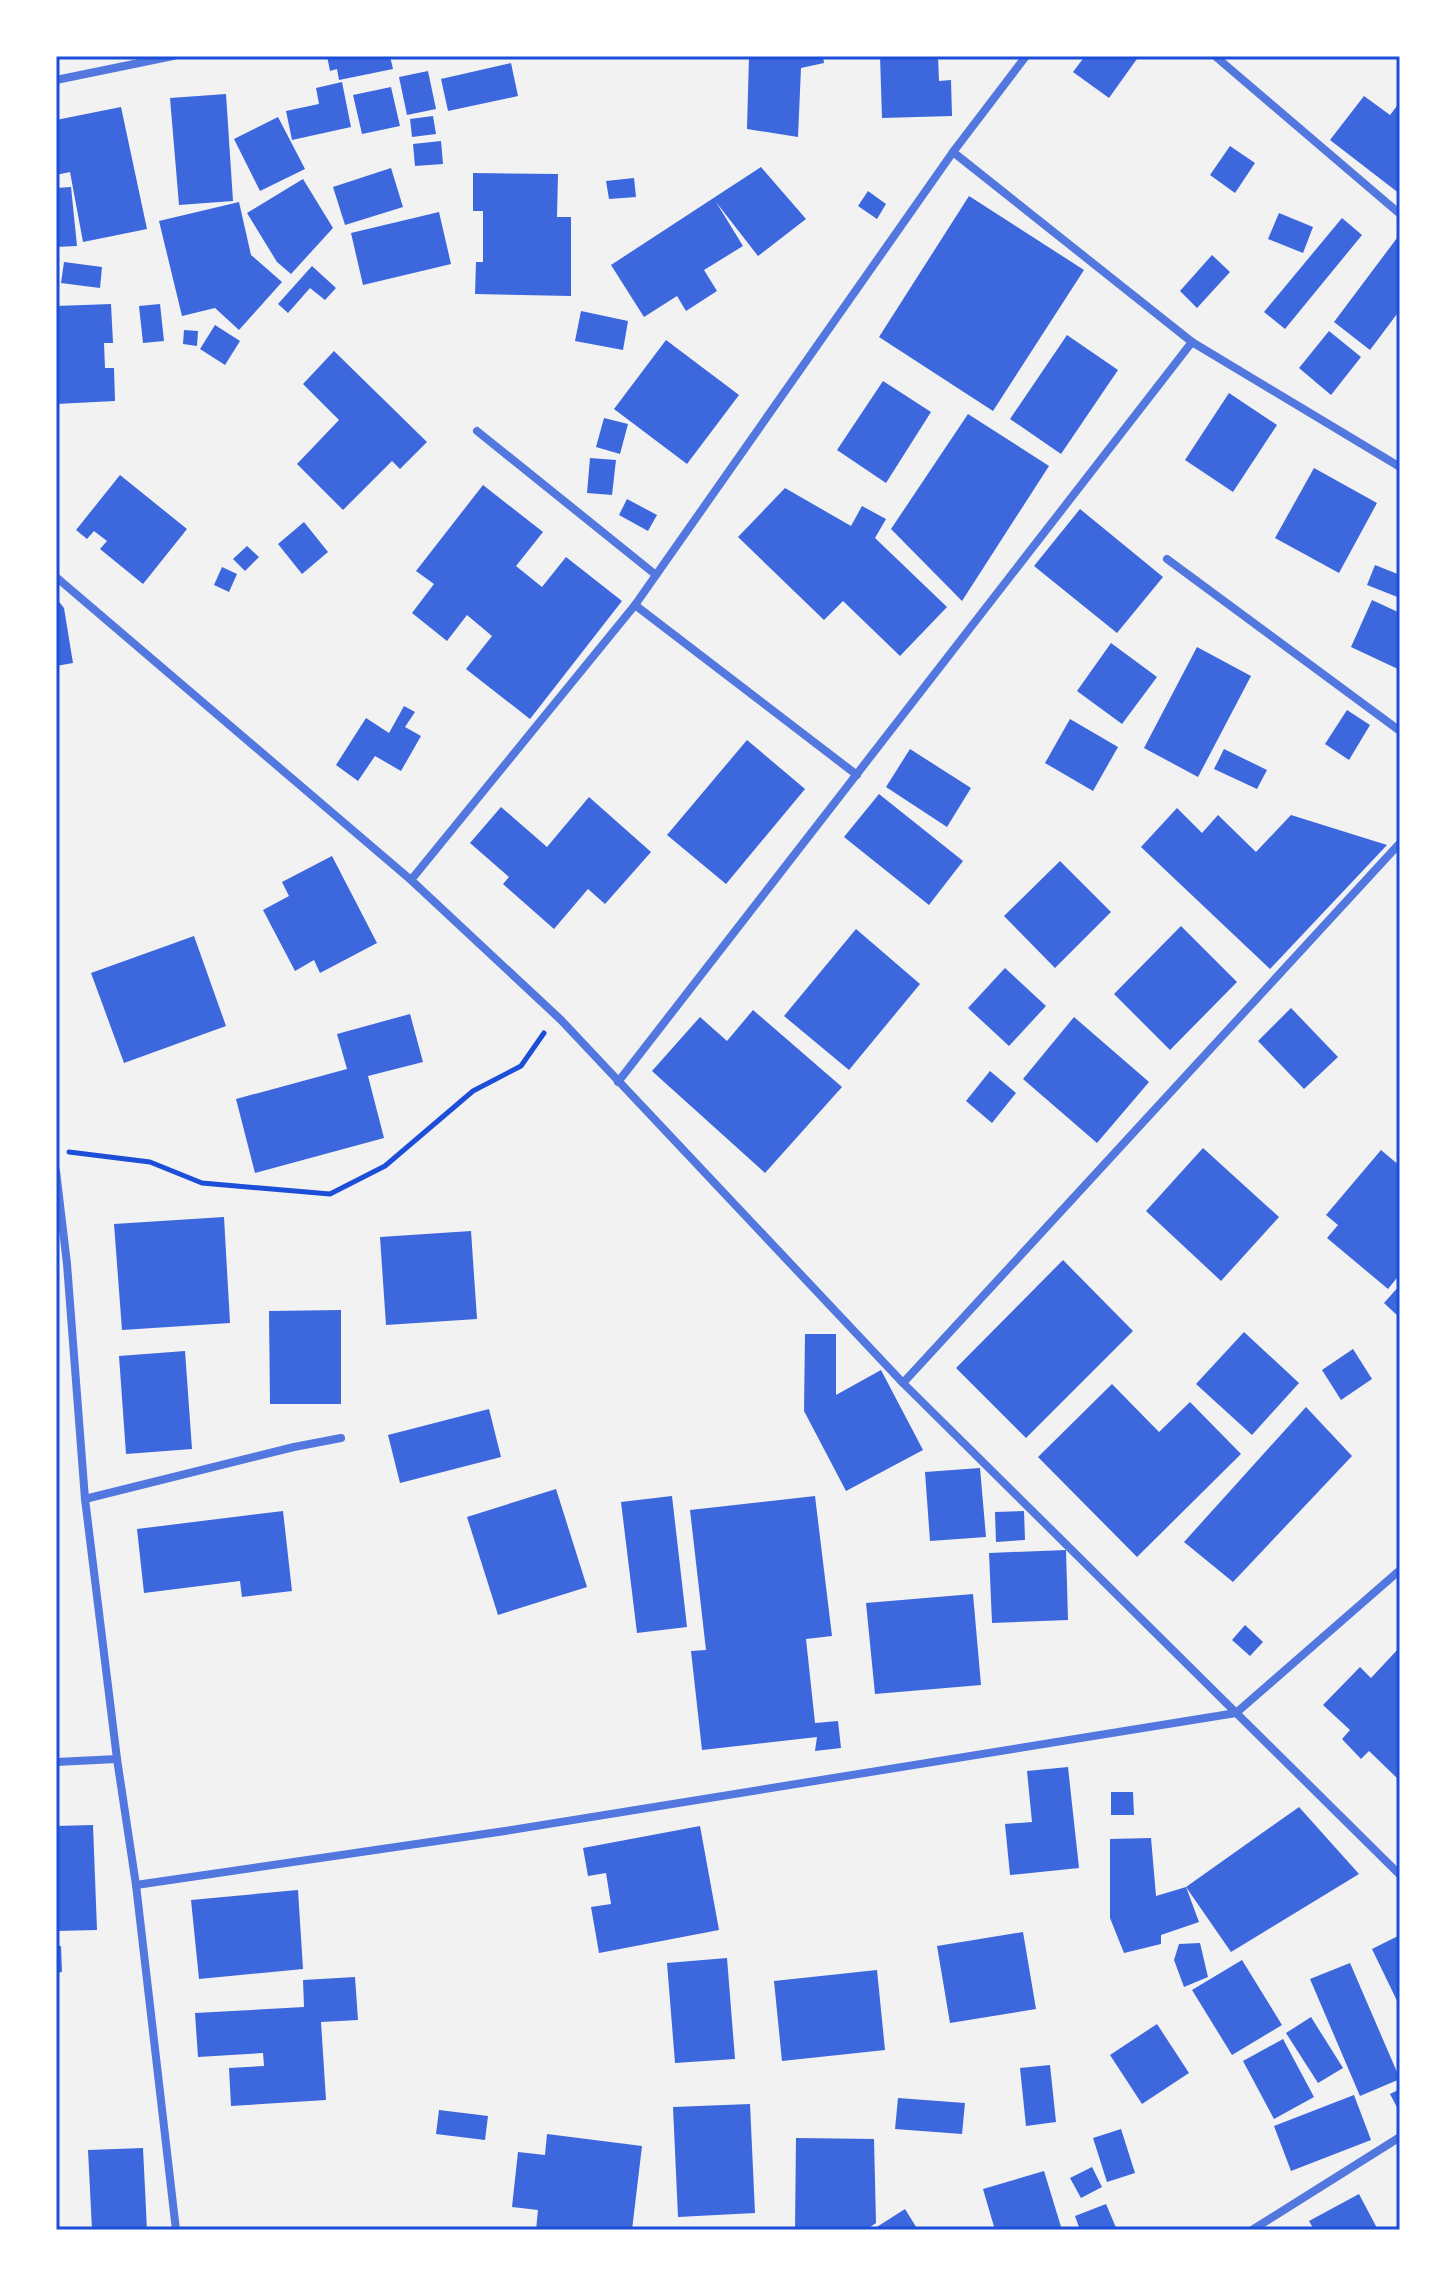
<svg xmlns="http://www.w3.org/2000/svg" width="1456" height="2286" font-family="Overpass,sans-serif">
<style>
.building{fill:#3d67dc}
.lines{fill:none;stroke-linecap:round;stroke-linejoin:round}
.path{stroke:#1d4ed8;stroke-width:5}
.minor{stroke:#5277de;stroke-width:8}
.neatline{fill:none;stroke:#1d4ed8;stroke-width:3}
</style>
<rect width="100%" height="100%" fill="#f2f2f2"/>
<g class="building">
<path d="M327,56H390L393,69L339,80L337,69L330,71Z"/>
<path d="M749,56H823L824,63L801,68L798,137L747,129Z"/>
<path d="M880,56H938L939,81L951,80L952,116L882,118Z"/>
<path d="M1085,56H1139L1109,98L1073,72Z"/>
<path d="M511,63L518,96L448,111L441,79Z"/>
<path d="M428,71L436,109L407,115L399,77Z"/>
<path d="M342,82L351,127L292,140L286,111L319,104L316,88Z"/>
<path d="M391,87L400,126L362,134L353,95Z"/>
<path d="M226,94L233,201L179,205L170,98Z"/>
<path d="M1364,96L1390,115L1400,102V194L1330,140Z"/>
<path d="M121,107L147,229L83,242L70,172L56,175V120Z"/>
<path d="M433,116L436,134L412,137L410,119Z"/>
<path d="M278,117L305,169L260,191L234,139Z"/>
<path d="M441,141L443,164L415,166L413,144Z"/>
<path d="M1230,146L1255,163L1235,193L1210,175Z"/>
<path d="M761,167L806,219L758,256L716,202L743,246L704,270L717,291L686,311L677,296L644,317L611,265Z"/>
<path d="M391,168L403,207L345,225L333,187Z"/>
<path d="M473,173L558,174L557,217H571V296L475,294L476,262H483V211H473Z"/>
<path d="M634,178L636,197L609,199L606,181Z"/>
<path d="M303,179L333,228L291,274L277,262L247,213Z"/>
<path d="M71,187L77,246L56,247V188Z"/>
<path d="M868,191L886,204L877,219L858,206Z"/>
<path d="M969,196L1084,270L993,411L879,337Z"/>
<path d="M239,202L251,255L282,282L239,330L215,308L182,316L159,221Z"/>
<path d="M439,212L451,264L363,285L351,233Z"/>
<path d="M1279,213L1313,227L1303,253L1268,239Z"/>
<path d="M1342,218L1362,235L1285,329L1264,312Z"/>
<path d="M1400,234V310L1370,350L1334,322Z"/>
<path d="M1212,255L1230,272L1197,308L1180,291Z"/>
<path d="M64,262L102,267L100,288L61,283Z"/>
<path d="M312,266L336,288L325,300L310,288L288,313L278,304Z"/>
<path d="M111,304L113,343H104L105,368H114L115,401L56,404V306Z"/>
<path d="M160,304L164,341L143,343L139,306Z"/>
<path d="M581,311L628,321L623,350L575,341Z"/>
<path d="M215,325L240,341L225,365L200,349Z"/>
<path d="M184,330L198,331L197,346L183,344Z"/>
<path d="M1329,331L1361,357L1331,395L1299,368Z"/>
<path d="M1067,335L1118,370L1061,454L1010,419Z"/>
<path d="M666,340L739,395L687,464L614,409Z"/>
<path d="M334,351L427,442L400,469L392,461L343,510L297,464L339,420L303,384Z"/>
<path d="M883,381L931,412L886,483L837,450Z"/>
<path d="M1229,393L1277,425L1233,492L1185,460Z"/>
<path d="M968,414L1049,466L962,601L891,529Z"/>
<path d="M604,418L628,424L620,454L596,447Z"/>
<path d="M590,458L616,460L612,495L587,493Z"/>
<path d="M1314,468L1377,503L1339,573L1275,538Z"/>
<path d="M120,475L187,529L143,584L100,549L107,541L94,531L87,539L76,530Z"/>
<path d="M483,485L543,532L516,566L542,587L566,557L622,601L530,719L466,669L492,636L467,615L447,641L412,613L434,584L416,571Z"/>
<path d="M785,488L851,526L862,506L886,519L875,538L947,607L900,656L843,601L824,620L738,537Z"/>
<path d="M627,499L657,515L648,531L619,515Z"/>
<path d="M1080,509L1163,577L1117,633L1034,566Z"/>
<path d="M304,522L328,552L302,574L278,544Z"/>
<path d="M247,546L259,557L245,571L233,559Z"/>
<path d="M1375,565L1400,575V598L1367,585Z"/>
<path d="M222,567L237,574L229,592L214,585Z"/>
<path d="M56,598L64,608L73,663L56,666Z"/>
<path d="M1372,600L1400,613V670L1351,647Z"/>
<path d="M1111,643L1157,677L1122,724L1077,691Z"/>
<path d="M1197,647L1251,676L1198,777L1144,748Z"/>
<path d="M404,706L415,712L405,727L421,736L401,771L375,756L358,781L336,765L366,718L389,733Z"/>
<path d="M1347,710L1370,725L1349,760L1325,744Z"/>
<path d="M1070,719L1118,747L1093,791L1045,763Z"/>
<path d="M747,740L805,789L726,884L667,835Z"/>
<path d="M910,749L971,788L947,827L886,787Z"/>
<path d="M1224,749L1267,770L1257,789L1214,769Z"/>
<path d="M879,794L963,861L929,905L844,837Z"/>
<path d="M589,797L651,852L605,904L588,889L554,929L503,884L509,877L470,843L501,807L547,847Z"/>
<path d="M1177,808L1202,833L1218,815L1256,852L1291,815L1387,845L1270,969L1141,847Z"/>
<path d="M332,856L377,943L320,973L314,960L295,971L263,910L289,896L282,882Z"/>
<path d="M1060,861L1111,912L1055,968L1004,916Z"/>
<path d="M1181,926L1237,982L1170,1050L1114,994Z"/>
<path d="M856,929L920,984L849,1070L784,1016Z"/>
<path d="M194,936L226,1026L124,1063L91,973Z"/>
<path d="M1005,968L1046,1006L1009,1046L968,1008Z"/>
<path d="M1291,1008L1338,1057L1304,1089L1258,1041Z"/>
<path d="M753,1010L842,1087L765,1173L652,1071L700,1017L727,1041Z"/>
<path d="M410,1014L423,1062L368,1076L384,1138L255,1173L236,1099L347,1069L337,1034Z"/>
<path d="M1074,1017L1149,1082L1097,1143L1023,1079Z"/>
<path d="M990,1071L1016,1093L992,1123L966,1101Z"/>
<path d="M1203,1148L1279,1217L1221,1281L1146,1211Z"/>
<path d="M1381,1150L1400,1166V1274L1388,1289L1327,1238L1338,1225L1326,1215Z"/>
<path d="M224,1217L230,1323L122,1330L114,1224Z"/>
<path d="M471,1231L477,1319L386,1325L380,1237Z"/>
<path d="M1063,1260L1133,1331L1026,1438L956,1368Z"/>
<path d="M1400,1285V1318L1384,1303Z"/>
<path d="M341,1310V1404H270L269,1311Z"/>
<path d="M1244,1332L1299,1383L1252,1435L1196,1384Z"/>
<path d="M805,1334H836V1395L881,1370L923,1450L846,1491L804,1411Z"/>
<path d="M1353,1349L1372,1379L1341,1400L1322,1370Z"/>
<path d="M185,1351L192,1449L126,1454L119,1356Z"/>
<path d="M1112,1384L1159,1432L1190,1402L1241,1454L1137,1557L1038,1457Z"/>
<path d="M1306,1407L1352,1456L1233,1582L1184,1542Z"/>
<path d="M489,1409L501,1457L400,1483L388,1435Z"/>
<path d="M980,1468L986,1537L930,1541L925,1472Z"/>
<path d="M556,1489L587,1587L498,1615L467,1517Z"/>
<path d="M672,1496L687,1627L637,1633L621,1502Z"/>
<path d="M815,1496L832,1636L806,1639L815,1723L838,1721L841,1748L815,1751L817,1737L702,1750L691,1651L706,1650L690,1510Z"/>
<path d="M283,1511L292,1591L242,1597L240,1581L144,1593L137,1529Z"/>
<path d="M1024,1511L1025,1540L996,1542L995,1512Z"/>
<path d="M1066,1550L1068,1620L992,1623L989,1553Z"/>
<path d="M973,1594L981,1685L875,1694L866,1603Z"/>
<path d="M1245,1625L1263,1642L1250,1656L1232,1640Z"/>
<path d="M1400,1647V1774L1397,1778L1369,1751L1361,1759L1342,1739L1350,1730L1323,1705L1360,1667L1371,1678Z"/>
<path d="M1068,1767L1079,1868L1010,1875L1005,1824L1032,1822L1027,1771Z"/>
<path d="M1111,1792H1133L1134,1815H1111Z"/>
<path d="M1299,1807L1359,1874L1231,1952L1186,1887L1199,1922L1161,1935V1944L1124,1953L1110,1918V1839L1151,1838L1156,1896L1186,1887Z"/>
<path d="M93,1825L97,1930L56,1931V1826Z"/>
<path d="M700,1826L719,1930L599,1953L591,1907L611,1904L606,1873L588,1876L583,1848Z"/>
<path d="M298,1890L303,1969L199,1979L191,1900Z"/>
<path d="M1023,1932L1036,2009L950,2023L937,1946Z"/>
<path d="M1400,1935V2007L1372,1949Z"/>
<path d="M1200,1943L1208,1977L1184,1987L1174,1960L1179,1944Z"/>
<path d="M56,1946H61L62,1972L56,1973Z"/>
<path d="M727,1958L735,2059L675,2063L667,1963Z"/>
<path d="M1242,1960L1282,2025L1232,2055L1192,1990Z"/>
<path d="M1350,1963L1400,2079L1360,2096L1310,1979Z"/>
<path d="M877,1970L885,2050L782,2061L774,1981Z"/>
<path d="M355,1977L358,2020L321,2022L326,2100L231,2106L229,2068L264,2066L263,2053L198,2057L195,2013L304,2007L303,1980Z"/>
<path d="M1311,2017L1343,2068L1318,2083L1286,2033Z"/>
<path d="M1157,2024L1189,2073L1142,2104L1110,2055Z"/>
<path d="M1283,2039L1314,2097L1274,2119L1243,2061Z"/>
<path d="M1050,2065L1056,2122L1026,2126L1020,2068Z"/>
<path d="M1400,2089V2113L1390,2094Z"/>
<path d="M1354,2095L1371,2140L1291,2171L1274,2126Z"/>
<path d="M898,2098L965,2103L962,2134L895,2129Z"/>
<path d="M750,2104L755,2213L678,2217L673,2107Z"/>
<path d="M439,2110L488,2116L485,2140L436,2134Z"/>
<path d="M1121,2129L1135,2173L1107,2182L1093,2138Z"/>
<path d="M547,2134L642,2146L632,2230H536L538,2210L512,2207L518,2152L545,2155Z"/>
<path d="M796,2138L874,2139L876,2223L866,2230H795Z"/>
<path d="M143,2148L147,2230H92L88,2150Z"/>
<path d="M1092,2167L1102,2187L1081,2198L1070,2178Z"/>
<path d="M1044,2171L1062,2230H995L983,2189Z"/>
<path d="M1359,2194L1378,2230H1314L1309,2221Z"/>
<path d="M1106,2204L1117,2230H1080L1075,2216Z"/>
<path d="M905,2209L918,2230H872Z"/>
</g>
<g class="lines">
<path class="path" d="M69,1152L150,1162L202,1183L330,1194L385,1166L473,1091L521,1066L544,1033"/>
<g class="minor">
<path d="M1215,56L1400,214"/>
<path d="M56,80L173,56"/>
<path d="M953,152L1192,342L1400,467"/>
<path d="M477,431L656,575"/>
<path d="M1167,559L1400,731"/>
<path d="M56,577L411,880L561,1020L903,1383L1400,1875"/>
<path d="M635,605L857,775"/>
<path d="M411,880L635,605L953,152L1026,56"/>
<path d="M618,1082L1192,342"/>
<path d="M56,1171L67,1264L85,1499L117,1759L136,1885L176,2230"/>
<path d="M903,1383L1400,843"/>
<path d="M85,1499L294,1447L341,1438"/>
<path d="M56,1762L117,1759"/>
<path d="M136,1885L505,1831L1236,1713L1400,1570"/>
<path d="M1252,2230L1400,2137"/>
</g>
</g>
<rect width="1456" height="2286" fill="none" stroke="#ffffff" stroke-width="116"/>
<rect x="58" y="58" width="1340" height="2170" class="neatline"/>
</svg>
